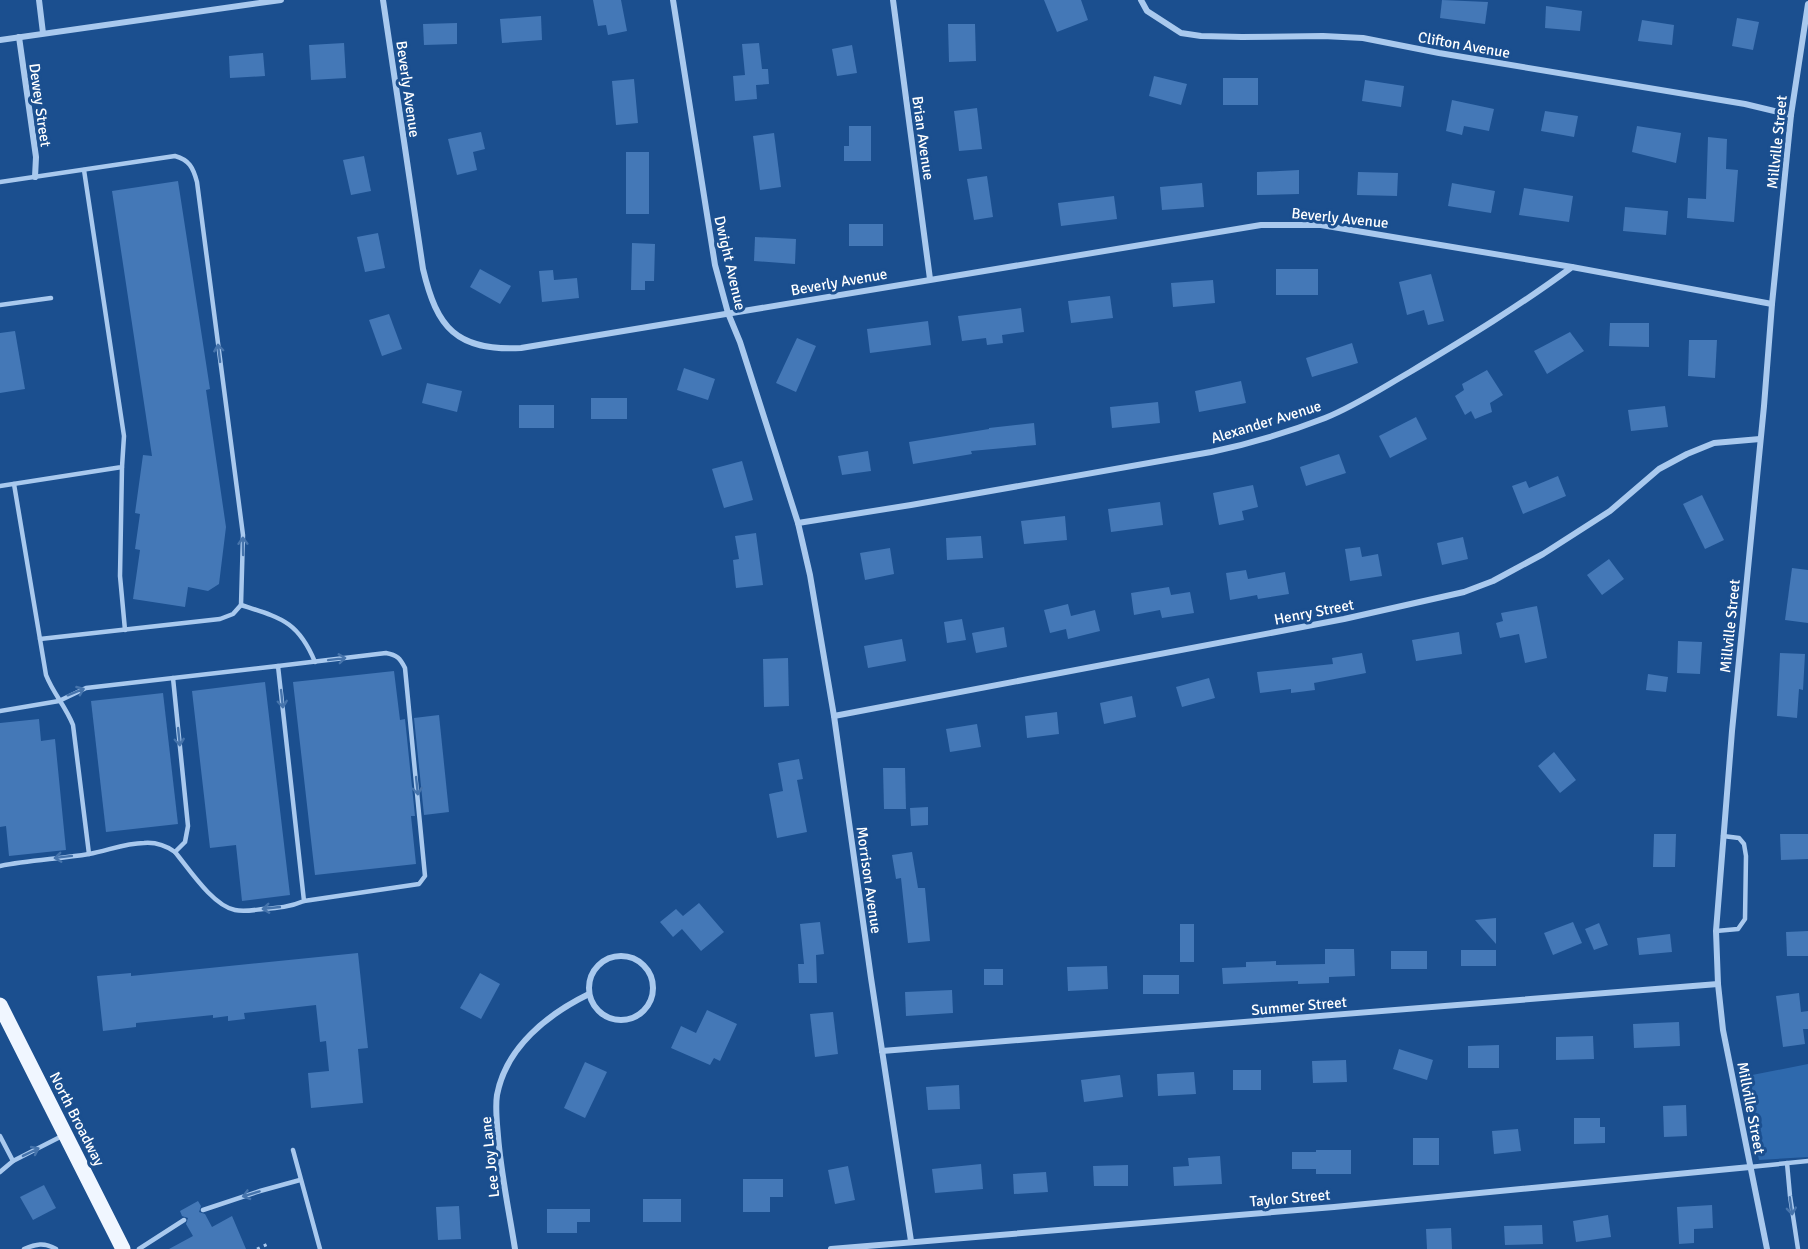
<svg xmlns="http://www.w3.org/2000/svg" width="1808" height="1249" font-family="Signika,sans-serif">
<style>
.green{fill:#2e69ad}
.building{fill:#4478b7}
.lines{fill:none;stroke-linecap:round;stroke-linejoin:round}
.path{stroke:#a9c9ee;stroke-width:3;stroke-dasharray:3 4.5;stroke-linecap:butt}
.lane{stroke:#a9c9ee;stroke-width:4.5}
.street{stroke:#a9c9ee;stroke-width:6}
.primary{stroke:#f0f6ff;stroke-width:15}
.oneway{stroke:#4674ac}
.labels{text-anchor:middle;stroke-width:6;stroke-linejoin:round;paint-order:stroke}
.street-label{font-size:15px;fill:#fff;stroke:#1b4f8f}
</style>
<rect width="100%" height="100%" fill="#1b4f8f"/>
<path class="green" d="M1808,1064V1157L1759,1160L1742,1077Z"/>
<g class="building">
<path d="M593,0H621L627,31L608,35L606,25L598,26Z"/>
<path d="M1044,0H1081L1088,20L1057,32Z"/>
<path d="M1442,0L1488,2L1485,24L1440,18Z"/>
<path d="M1546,6L1582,11L1580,31L1545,28Z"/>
<path d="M541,16L542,40L502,43L500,19Z"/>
<path d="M1737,18L1759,22L1753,50L1732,46Z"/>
<path d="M1642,20L1674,25L1672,45L1638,41Z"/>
<path d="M457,23V44L424,45L423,24Z"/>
<path d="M948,24H975L976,61L949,62Z"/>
<path d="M344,43L346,78L311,80L309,45Z"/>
<path d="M759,43L762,69H768L769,84L756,85L757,99L735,101L733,76L745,75L742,44Z"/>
<path d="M852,45L857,73L837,76L832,49Z"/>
<path d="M263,53L265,76L230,78L229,56Z"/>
<path d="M1154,76L1187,84L1181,105L1149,96Z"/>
<rect x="1223" y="78" width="35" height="27"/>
<path d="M634,79L638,123L616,125L612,81Z"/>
<path d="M1365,80L1404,86L1401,107L1362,101Z"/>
<path d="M1452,100L1494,109L1489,131L1464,126L1462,135L1446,131Z"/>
<path d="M977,108L982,149L959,151L954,111Z"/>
<path d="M1545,111L1578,116L1574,137L1541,131Z"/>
<path d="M849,126H871V161H844V146H849Z"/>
<path d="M1637,126L1681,133L1676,163L1632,152Z"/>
<path d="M481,132L485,149L473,152L477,170L457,175L448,139Z"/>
<path d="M774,133L781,187L760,190L753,136Z"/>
<path d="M1708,137L1727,139L1726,169L1738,170L1734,222L1687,218L1688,198L1706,199Z"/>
<rect x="626" y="152" width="23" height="62"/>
<path d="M364,156L371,191L351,195L343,160Z"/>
<path d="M1299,170V194L1257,195V172Z"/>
<path d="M1358,172L1398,173L1397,196L1357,195Z"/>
<path d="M987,176L993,217L974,220L967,179Z"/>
<path d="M178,181L210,389L206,390L226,527L219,584L208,591L188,587L185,607L133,599L140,550L135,549L140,514L135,513L143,455L152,456L112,191Z"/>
<path d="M1202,183L1204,207L1162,210L1160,187Z"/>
<path d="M1452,183L1495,191L1491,213L1448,206Z"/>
<path d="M1524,188L1573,196L1569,222L1519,215Z"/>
<path d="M1114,196L1117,219L1061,226L1058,203Z"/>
<path d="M1625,207L1668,211L1666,235L1623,231Z"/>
<rect x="849" y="224" width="34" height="22"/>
<path d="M378,233L385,268L365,272L357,237Z"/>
<path d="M755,237L796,239L795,264L754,261Z"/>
<path d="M632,243L655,244L654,281H645V290H631Z"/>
<path d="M480,269L511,286L500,304L470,287Z"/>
<rect x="1276" y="269" width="42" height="26"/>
<path d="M553,270L554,280L577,278L579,298L542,302L539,271Z"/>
<path d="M1431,274L1444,321L1428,325L1424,310L1407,315L1399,282Z"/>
<path d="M1213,280L1215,303L1173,307L1171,283Z"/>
<path d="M1110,296L1113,318L1071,323L1068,301Z"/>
<path d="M1021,308L1024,332L1002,335L1003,343L987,345L986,338L962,341L958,316Z"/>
<path d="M389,314L402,349L382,356L369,320Z"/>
<path d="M928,321L931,345L870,353L867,329Z"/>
<path d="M1610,323H1649V347L1609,346Z"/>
<path d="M15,331L25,389L0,393V333Z"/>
<path d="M1570,332L1584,351L1547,374L1534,351Z"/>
<path d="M797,338L816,346L796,392L776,383Z"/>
<path d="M1689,340H1717L1715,378L1688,376Z"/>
<path d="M1352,343L1358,363L1312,377L1306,358Z"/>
<path d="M684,368L715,379L708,400L677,390Z"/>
<path d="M1487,370L1503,395L1490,403L1492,412L1475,419L1471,411L1465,415L1455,396L1464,390L1462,384Z"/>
<path d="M1241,381L1246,403L1199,412L1195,391Z"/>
<path d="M427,383L462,391L457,412L422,403Z"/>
<rect x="591" y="398" width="36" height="21"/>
<path d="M1158,402L1160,423L1112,428L1110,407Z"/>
<rect x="519" y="405" width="35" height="23"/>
<path d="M1665,406L1668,427L1631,431L1628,410Z"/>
<path d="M1416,417L1427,439L1390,458L1379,436Z"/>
<path d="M1034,423L1036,445L971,451L972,454L913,464L909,442L989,429V428Z"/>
<path d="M868,451L871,471L842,475L838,456Z"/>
<path d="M1339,454L1346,473L1306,486L1300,467Z"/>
<path d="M742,461L753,500L724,508L712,469Z"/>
<path d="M1558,476L1566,496L1523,514L1512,486L1526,481L1529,488Z"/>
<path d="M1253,485L1258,507L1242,511L1244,520L1219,525L1213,493Z"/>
<path d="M1702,495L1724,540L1705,549L1683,504Z"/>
<path d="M1160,502L1163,525L1111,532L1108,509Z"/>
<path d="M1065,516L1067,540L1024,544L1021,521Z"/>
<path d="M756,533L763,585L736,588L733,560L739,559L735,536Z"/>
<path d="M981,536L983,558L947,560L946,538Z"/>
<path d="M1463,537L1468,559L1442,565L1437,543Z"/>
<path d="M1360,547L1362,557L1378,554L1382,576L1350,581L1345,549Z"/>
<path d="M890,548L894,574L865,580L860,553Z"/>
<path d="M1609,559L1624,579L1602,595L1587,575Z"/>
<path d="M1792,568L1808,570V623L1785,620Z"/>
<path d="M1246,570L1248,579L1285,572L1289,594L1258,599L1257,595L1230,600L1226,573Z"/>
<path d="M1169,587L1171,595L1190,592L1194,613L1162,618L1160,610L1134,615L1131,593Z"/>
<path d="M1068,604L1071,616L1095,610L1100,631L1068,639L1066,629L1050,633L1044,610Z"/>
<path d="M1537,606L1547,658L1525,663L1519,634L1500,638L1496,623L1503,621L1501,613Z"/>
<path d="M962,619L966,640L947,643L944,622Z"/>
<path d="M1004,627L1007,647L976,653L972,633Z"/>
<path d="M1459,632L1462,654L1416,661L1412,640Z"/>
<path d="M902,639L906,661L868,668L864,646Z"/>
<path d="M1678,641L1702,642L1700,674L1677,673Z"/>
<path d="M1362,653L1366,673L1314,683L1315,690L1291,693V689L1260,693L1257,672L1333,664L1332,658Z"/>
<path d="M1780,653L1805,654L1803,690L1799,689L1797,718L1777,716Z"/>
<path d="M788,658L789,706L764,707L763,659Z"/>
<path d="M394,671L400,720L405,719L415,816H411L416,864L315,875L293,682Z"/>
<path d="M1648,674L1668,677L1666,692L1646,690Z"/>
<path d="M1209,678L1215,698L1182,707L1176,687Z"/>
<path d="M265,682L290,895L242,901L236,845L210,848L192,691Z"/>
<path d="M163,693L178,824L106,832L91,701Z"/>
<path d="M1132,696L1136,717L1104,724L1100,703Z"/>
<path d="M1057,712L1059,734L1027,738L1025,716Z"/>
<path d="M439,715L449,812L424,815L414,718Z"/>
<path d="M39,719L41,741L55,739L66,850L9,856L6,826L0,827V723Z"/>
<path d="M977,724L981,747L950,752L946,729Z"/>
<path d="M1554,752L1576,780L1560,793L1538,766Z"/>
<path d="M799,759L803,779L797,780L807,832L777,838L769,794L783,791L778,763Z"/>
<path d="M883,768H905L906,809H884Z"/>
<path d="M928,807V825L911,826L910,808Z"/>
<path d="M1654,834H1676L1675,867H1653Z"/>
<path d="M1780,834H1808V859L1781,860Z"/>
<path d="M912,852L918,888H925L930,941L908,943L901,878L896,879L892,855Z"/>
<path d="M699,903L724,932L701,951L682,929L673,937L660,922L676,909L683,916Z"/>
<path d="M1496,918V944L1475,920Z"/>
<path d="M820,922L824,954L816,955L817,983H799L798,964H804L800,924Z"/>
<path d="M1573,922L1582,943L1553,955L1544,933Z"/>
<path d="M1599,923L1608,945L1594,950L1585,929Z"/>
<rect x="1180" y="924" width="14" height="38"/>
<path d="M1808,931V956H1787L1786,932Z"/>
<path d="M1670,934L1672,952L1639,955L1637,938Z"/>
<path d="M1325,949H1354L1355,976L1329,977V983L1298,984V981L1223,984L1222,968L1246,967V962L1276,961V965L1325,964Z"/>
<rect x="1461" y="950" width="35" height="16"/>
<rect x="1391" y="951" width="36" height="18"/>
<path d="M358,953L368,1048L358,1049L363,1103L311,1108L308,1073L329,1071L326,1041L320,1042L316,1005L244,1013L245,1019L228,1021V1016L213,1018V1015L136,1023V1027L103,1031L97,976L131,973V976Z"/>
<path d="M1107,966L1108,989L1068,991L1067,967Z"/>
<rect x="984" y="969" width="19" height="16"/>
<path d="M480,973L500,984L481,1019L460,1008Z"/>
<rect x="1143" y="975" width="36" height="19"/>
<path d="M952,990L953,1013L906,1016L905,992Z"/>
<path d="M1799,993L1801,1012L1808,1011V1029H1803L1805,1044L1783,1047L1776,996Z"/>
<path d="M707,1010L737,1024L720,1061L714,1058L710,1065L671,1048L681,1026L696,1033Z"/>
<path d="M833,1012L838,1054L815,1057L810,1014Z"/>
<path d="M1679,1022L1680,1046L1634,1048L1633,1024Z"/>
<path d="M1593,1036L1594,1059L1556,1060V1037Z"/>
<path d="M1499,1045V1068H1468V1046Z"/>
<path d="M1399,1049L1433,1060L1427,1080L1393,1069Z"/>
<path d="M1346,1060L1347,1082L1313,1083L1312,1061Z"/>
<path d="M585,1062L607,1072L585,1118L564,1108Z"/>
<rect x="1233" y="1070" width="28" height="20"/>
<path d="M1194,1072L1196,1094L1158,1096L1157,1074Z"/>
<path d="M1120,1075L1123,1097L1084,1102L1081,1080Z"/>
<path d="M959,1085L960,1109L928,1110L926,1087Z"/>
<path d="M1686,1105L1687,1136L1664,1137L1663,1106Z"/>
<path d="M1574,1118H1600V1127H1605V1143L1574,1144Z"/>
<path d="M1518,1129L1521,1151L1494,1154L1492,1131Z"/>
<rect x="1413" y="1138" width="26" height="27"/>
<path d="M1316,1150H1351V1174H1316V1169H1292V1152H1316Z"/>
<path d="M1220,1156L1222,1184L1174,1186L1173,1167L1189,1166L1188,1158Z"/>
<path d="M981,1164L983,1189L935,1193L932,1169Z"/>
<path d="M1128,1165V1186H1094L1093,1166Z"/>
<path d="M848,1166L855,1200L835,1204L828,1170Z"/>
<path d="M1046,1172L1048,1192L1014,1194L1013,1174Z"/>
<path d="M743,1179H783V1197H770V1212H743Z"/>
<path d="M44,1185L56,1208L33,1220L20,1197Z"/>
<rect x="643" y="1199" width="38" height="23"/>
<path d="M198,1201L201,1206L199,1212L205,1214L212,1227L232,1216L246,1249H169L193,1236L186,1224L188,1218L182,1216L180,1211Z"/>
<path d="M1712,1205L1713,1228L1694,1229V1243L1679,1244L1677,1207Z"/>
<path d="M459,1206L461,1239L438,1240L436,1207Z"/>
<path d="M547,1209H590V1222H577V1233H547Z"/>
<path d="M1608,1215L1611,1237L1576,1242L1573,1221Z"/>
<path d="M1542,1225L1543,1244L1505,1245L1504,1226Z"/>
<path d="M1451,1228L1452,1249H1427L1426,1229Z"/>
</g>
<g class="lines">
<path class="path" d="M257,1249L270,1243"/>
<g class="lane">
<path d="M0,182L175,156C189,160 193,167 197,182L243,535L241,605L233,614L220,619L40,639"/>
<path d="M0,305L51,298"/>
<path d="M122,467L120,576L125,630"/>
<path d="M14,484L46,675C53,693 66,707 73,725L89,854"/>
<path d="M0,486L122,467L124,436L84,170"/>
<path d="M241,605C281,618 298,621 315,662"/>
<path d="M278,666L386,653C397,655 400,658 405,668L425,876L419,884L304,901"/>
<path d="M173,678L188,826L185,842L175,852"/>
<path d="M0,711L59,701L86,688L278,666L304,901C290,907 278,908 263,909C254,910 244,912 235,910C213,906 189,869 175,852C165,845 156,842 144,843C125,843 107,851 89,854C59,859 29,860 0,866"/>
<path d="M1716,931L1738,929L1745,919L1746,856L1744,844L1739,838L1723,836"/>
<path d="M0,1136L13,1161"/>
<path d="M293,1150L320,1249"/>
<path d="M1787,1163L1790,1196L1798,1249"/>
<path d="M1750,1167L1808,1161"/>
<path d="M0,1172L13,1161L62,1136"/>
<path d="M203,1210L260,1191L300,1180"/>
<path d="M24,1249C36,1244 44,1242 56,1249"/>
<path d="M139,1249L184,1220"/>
</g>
<g class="street">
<path d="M39,0L43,33"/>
<path d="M383,0L423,269C437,328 456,351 521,348L1261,225H1321L1572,267"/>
<path d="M673,0L715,265L728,313L740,342L798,523L810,575L834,716L871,978L911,1241"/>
<path d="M893,0L930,279"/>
<path d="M1141,0L1147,11L1181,33L1201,36L1242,37L1323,36L1363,38L1439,53L1745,104L1791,115"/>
<path d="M19,37L36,157L35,177"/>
<path d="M0,40L281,0"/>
<path d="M798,523L911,505L1211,452C1249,444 1289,432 1325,418C1355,406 1382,388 1410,372C1465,339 1521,305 1572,267L1772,304"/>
<path d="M834,716L1344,619L1464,592L1493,581L1543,554L1610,511L1659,469L1687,454L1714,443L1760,439"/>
<circle cx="621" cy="988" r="32"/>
<path d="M882,1051L1718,984"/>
<path d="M515,1249C509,1211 501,1174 498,1136C497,1123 495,1108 497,1095C506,1047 548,1014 589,994"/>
<path d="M831,1249L1334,1207L1750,1167"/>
<path d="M1767,1249L1723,1030L1718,984L1716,931L1732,731L1764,406L1772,304L1791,115L1808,4"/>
</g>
<path class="primary" d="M0,1005L123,1249"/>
</g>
<defs><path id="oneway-shaft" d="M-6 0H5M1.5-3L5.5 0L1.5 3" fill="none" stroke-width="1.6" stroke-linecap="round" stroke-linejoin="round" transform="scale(1.5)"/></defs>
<g class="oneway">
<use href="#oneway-shaft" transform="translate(219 353) rotate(-97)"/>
<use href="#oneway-shaft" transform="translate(243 546) rotate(-91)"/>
<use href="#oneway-shaft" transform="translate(337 659) rotate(-7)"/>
<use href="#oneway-shaft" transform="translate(76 692) rotate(-22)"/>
<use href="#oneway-shaft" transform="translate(282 699) rotate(84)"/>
<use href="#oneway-shaft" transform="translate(179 737) rotate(84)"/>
<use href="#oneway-shaft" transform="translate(417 786) rotate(84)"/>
<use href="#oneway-shaft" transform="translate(63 857) rotate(173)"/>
<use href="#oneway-shaft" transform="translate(271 908) rotate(174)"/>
<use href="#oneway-shaft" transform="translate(31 1152) rotate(-26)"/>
<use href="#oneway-shaft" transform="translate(251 1194) rotate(163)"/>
<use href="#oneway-shaft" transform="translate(1791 1206) rotate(82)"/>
</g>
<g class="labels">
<g class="street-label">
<text transform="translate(1464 45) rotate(10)" y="5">Clifton Avenue</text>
<text transform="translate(408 89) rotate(82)" y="5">Beverly Avenue</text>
<text transform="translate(40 105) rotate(82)" y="5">Dewey Street</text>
<text transform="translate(923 138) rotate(82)" y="5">Brian Avenue</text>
<text transform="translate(1777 142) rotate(-84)" y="5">Millville Street</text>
<text transform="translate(1340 218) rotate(6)" y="5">Beverly Avenue</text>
<text transform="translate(730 263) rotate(77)" y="5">Dwight Avenue</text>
<text transform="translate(839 282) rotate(-10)" y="5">Beverly Avenue</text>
<text transform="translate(1266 422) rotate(-17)" y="5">Alexander Avenue</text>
<text transform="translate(1314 612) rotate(-11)" y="5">Henry Street</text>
<text transform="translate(1730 626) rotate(-84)" y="5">Millville Street</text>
<text transform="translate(869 880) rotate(82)" y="5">Morrison Avenue</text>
<text transform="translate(1299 1006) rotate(-5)" y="5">Summer Street</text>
<text transform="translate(1751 1108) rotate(79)" y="5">Millville Street</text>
<text transform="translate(77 1119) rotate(63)" y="5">North Broadway</text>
<text transform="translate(490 1157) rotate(-96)" y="5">Lee Joy Lane</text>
<text transform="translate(1290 1198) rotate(-5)" y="5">Taylor Street</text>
</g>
</g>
</svg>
